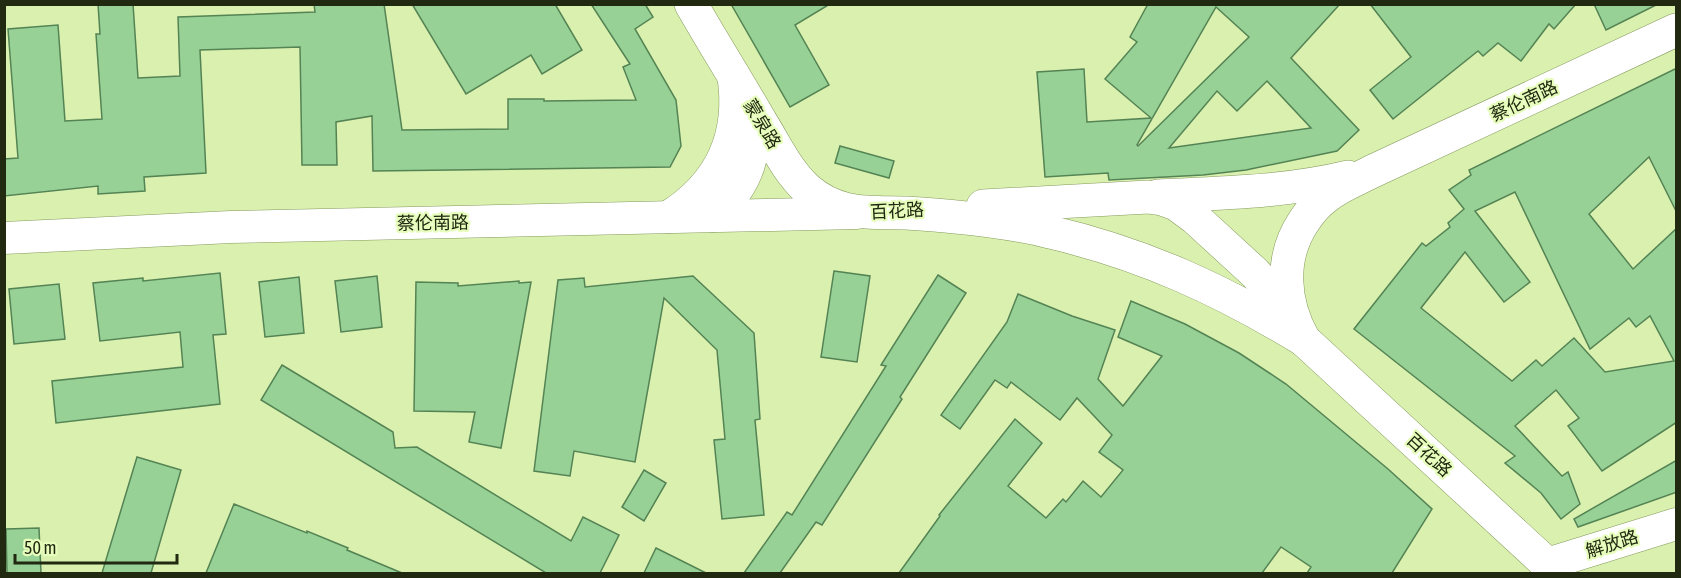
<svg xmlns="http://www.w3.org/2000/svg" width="1681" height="578" font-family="'Asap Condensed','Noto Sans SC',sans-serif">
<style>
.building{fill:#97d196;stroke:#548354;stroke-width:1.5;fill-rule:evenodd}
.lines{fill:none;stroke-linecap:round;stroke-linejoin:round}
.minor-casing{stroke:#869a5d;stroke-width:33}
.major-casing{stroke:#869a5d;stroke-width:34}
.minor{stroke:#fff;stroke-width:32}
.major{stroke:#fff;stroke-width:33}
.labels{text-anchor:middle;stroke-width:4.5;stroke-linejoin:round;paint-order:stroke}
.street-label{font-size:18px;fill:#212910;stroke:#e6fdbc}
</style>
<rect width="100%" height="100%" fill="#d9f0af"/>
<g class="building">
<path d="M98,4H133L138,78L180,76L178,17L315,12L314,4H384L402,130L508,129V99H544V101L636,100L623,67L630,64L591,4H645L653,17L635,29L676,100L681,146L670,167L373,171L372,116L336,122L337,165H302L300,47L200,50L206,173L144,177L145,191L98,194V186L4,196V159L18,158L8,29L58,25L65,121L102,119L96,34H100Z"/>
<path d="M412,4H555L582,50L542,74L531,55L466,94Z"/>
<path d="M731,4H830L795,25L829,85L790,107Z"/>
<path d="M1148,4H1340L1291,58L1359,130L1337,151L1246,170L1203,175L1109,180L1108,173L1045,177L1037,72L1084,69L1087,122L1151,118L1105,79L1137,42L1130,37ZM1216,7L1249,37L1138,146L1137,145ZM1267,81L1311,128L1169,148L1217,91L1237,111Z"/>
<path d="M1370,4H1576L1554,29L1549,24L1521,61L1498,43L1483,56L1478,51L1393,119L1370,90L1411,57Z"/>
<path d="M1594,4H1658L1606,30Z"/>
<path d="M1677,68V213L1649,157L1589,214L1633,269L1677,228V422L1602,471L1568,426L1579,418L1556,390L1515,426L1562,476L1568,472L1580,504L1561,519L1541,493L1505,463L1515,456L1354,329L1422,243L1426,246L1450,227L1448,223L1464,209L1449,190L1471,175L1469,170ZM1515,192L1590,349L1629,318L1636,327L1650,316L1674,361L1605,372L1574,338L1542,366L1536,360L1512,381L1421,308L1465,252L1504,302L1530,282L1475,211Z"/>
<path d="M840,146L894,161L889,178L835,163Z"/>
<path d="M834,271L870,276L857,362L821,357Z"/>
<path d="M220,273L226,334L213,335L220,404L56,423L52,381L183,367L180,332L100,341L93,283L143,278V281Z"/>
<path d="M938,275L966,293L900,397L902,399L822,525L816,522L780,573H744L787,512L792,515L886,366L881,365Z"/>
<path d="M377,276L382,327L341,332L335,281Z"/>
<path d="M693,276L754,333L760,419L755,420L764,515L722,519L714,440L725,439L717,350L664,298L635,462L574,451L570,476L534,471L558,280L584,278L585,287Z"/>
<path d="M299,277L304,333L265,337L259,282Z"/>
<path d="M519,281V283L531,282L501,448L469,442L475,412L414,411L416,282L458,283V286Z"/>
<path d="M59,284L65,339L14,344L9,289Z"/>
<path d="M1018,294L1072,316L1115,330L1098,379L1123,406L1162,356L1118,337L1131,301L1185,324L1239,353L1286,384L1388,469L1432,509L1392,573H1307L1311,567L1281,547L1262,573H899L940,516L939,515L1015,419L1042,443L1008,486L1046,518L1063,499L1066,502L1083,481L1101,497L1123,470L1099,452L1112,435L1077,398L1060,420L1011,382L1007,388L995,380L960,429L941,415L1007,322Z"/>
<path d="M282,365L393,432L395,448L417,447L571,541L583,517L619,535L600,573H546L261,400Z"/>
<path d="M137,457L181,470L151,573H102Z"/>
<path d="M1677,460V492L1578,527L1574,519Z"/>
<path d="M644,470L666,483L644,521L622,507Z"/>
<path d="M234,504L307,533V531L348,548L347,550L402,573H206Z"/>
<path d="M39,528L41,573H7L6,529Z"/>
<path d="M656,548L706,573H644Z"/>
</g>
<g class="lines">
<g class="minor-casing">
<g id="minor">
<path d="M713,216C749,185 760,149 750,103"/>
<path d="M668,217C721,184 743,136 733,74"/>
<path d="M4,238L231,227L857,213"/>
<path d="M1547,564L1676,524"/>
</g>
</g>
<g class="major-casing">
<g id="major">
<path d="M691,4C714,44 738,82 761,122C775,144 787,171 807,189C838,216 868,212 906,213C923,214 939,215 956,217C987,220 1019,224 1050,232C1144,254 1222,290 1304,340L1547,564L1548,574"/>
<path d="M1158,196C1222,193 1286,192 1348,177"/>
<path d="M983,206L1148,197L1162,199L1176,204L1195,218L1255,273L1269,289L1289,319"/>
<path d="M1304,340C1283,303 1279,258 1304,221C1310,212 1317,203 1326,197C1339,186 1356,180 1371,172L1676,30"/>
</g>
</g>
<use href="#minor" class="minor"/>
<use href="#major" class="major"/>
</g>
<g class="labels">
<g class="street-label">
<text transform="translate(1524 101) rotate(-25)" y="6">蔡伦南路</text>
<text transform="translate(762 124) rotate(59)" y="6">蒙泉路</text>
<text transform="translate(897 211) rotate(-3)" y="6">百花路</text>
<text transform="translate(433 223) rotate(-1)" y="6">蔡伦南路</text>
<text transform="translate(1429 455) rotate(43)" y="6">百花路</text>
<text transform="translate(1612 544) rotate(-17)" y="6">解放路</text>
</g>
</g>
<rect width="1681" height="578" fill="none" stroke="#212910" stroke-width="12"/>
<path d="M15 554v9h162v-9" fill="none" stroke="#212910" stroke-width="3"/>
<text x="24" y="554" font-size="18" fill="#212910" stroke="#e6fdbc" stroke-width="4.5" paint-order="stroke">50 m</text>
</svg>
